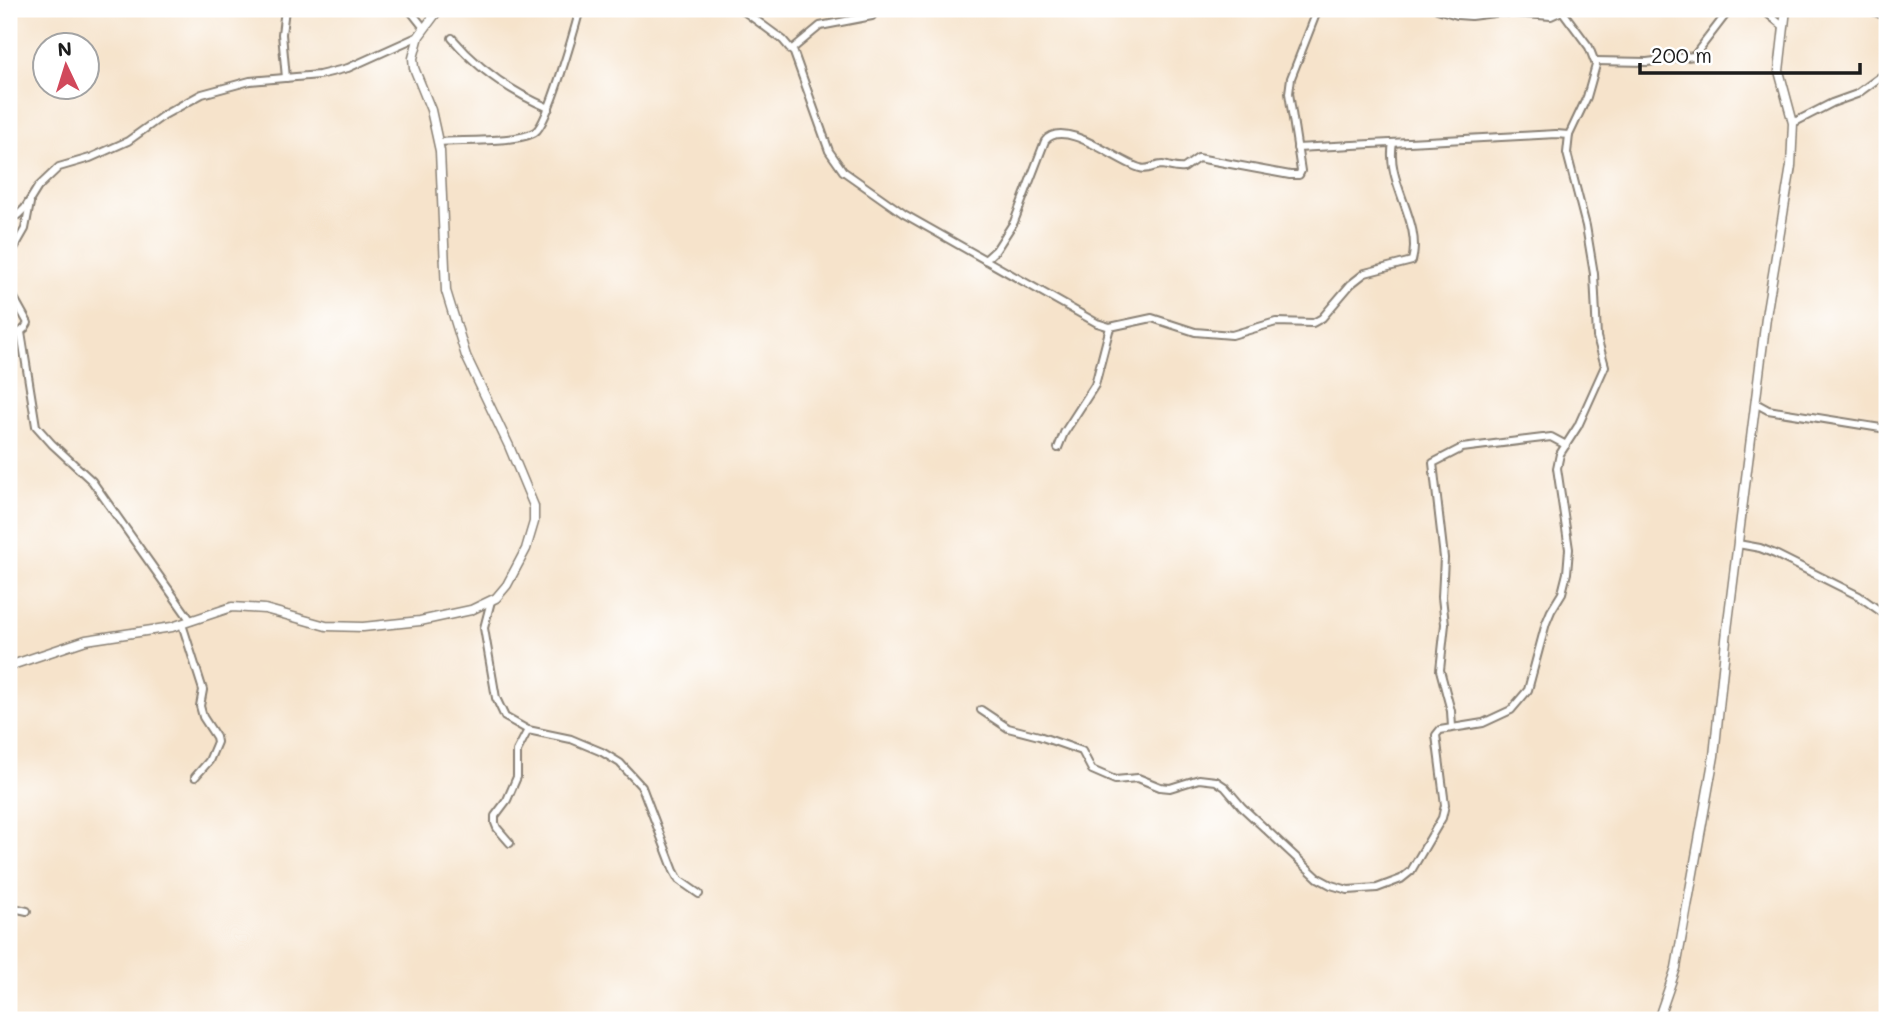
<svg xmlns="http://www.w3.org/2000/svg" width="1896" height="1029" font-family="Mali,sans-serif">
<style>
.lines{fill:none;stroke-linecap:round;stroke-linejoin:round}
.street-casing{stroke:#898074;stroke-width:10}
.secondary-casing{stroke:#898074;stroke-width:11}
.street{stroke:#fff;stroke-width:6}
.secondary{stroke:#fff;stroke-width:8}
</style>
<rect width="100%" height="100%" fill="#fff"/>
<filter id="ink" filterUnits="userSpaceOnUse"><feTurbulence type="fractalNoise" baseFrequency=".0143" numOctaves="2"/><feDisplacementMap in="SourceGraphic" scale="14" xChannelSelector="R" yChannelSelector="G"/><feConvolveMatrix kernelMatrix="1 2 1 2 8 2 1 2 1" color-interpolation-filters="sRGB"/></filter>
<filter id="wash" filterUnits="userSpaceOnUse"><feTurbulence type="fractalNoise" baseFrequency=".00686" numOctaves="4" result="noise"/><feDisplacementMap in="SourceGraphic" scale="28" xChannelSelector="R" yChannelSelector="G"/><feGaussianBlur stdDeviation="1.57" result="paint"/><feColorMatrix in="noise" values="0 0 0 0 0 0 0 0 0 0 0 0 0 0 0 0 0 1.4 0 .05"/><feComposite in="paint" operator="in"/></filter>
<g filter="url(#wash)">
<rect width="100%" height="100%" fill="#f6e3cb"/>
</g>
<g filter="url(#ink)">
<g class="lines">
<g class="street-casing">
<g id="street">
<path d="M285,9L282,34L286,78"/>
<path d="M409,9L424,28"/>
<path d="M741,9L783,40L794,53L829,151L843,171L904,214L1097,323L1110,327L1152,318L1195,332L1232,335L1276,322L1313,323L1322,318L1351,284L1365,273L1412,261C1423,221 1385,183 1393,143"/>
<path d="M1437,9L1457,15L1471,16L1502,12L1551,16L1564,10"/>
<path d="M1762,9L1784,27"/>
<path d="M1868,9L1887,17"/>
<path d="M452,38C479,70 511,92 549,108"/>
<path d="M791,50L820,26L872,16"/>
<path d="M1595,61L1647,62L1694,56L1730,9"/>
<path d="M1793,123L1832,103L1857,94L1887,72"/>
<path d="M438,142C461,140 518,143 535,132C548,124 575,28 580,9"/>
<path d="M1297,148L1556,134L1569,135"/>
<path d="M9,217L18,215L25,208L38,187L59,167L90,158L128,141L164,115L202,94L250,81L319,75L348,68L419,36"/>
<path d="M9,257L25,229L30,203"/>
<path d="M985,260L996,250L1014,222L1045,141C1064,117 1118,162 1140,168C1148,171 1154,165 1162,165C1170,166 1175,169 1184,168L1198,158L1290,175H1299L1301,171L1289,93L1291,78L1318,9"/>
<path d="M9,289L28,323L25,328L9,342"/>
<path d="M21,332L36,426L52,444L92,481L191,621"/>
<path d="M1757,404L1768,410L1887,429"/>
<path d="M1058,448L1064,433L1095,385L1110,327"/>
<path d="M1738,544L1760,548L1775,554L1859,596L1887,616"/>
<path d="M491,601L484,628L496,698L505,717L528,730L571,739L602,752L620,763L642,787L674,871L679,880L699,894"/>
<path d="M182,624L203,690L200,706L203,717L216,737L217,742L209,761L195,777"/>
<path d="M981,710L1008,728L1039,736L1082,751L1092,770L1115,780L1138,778L1160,787L1170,788L1199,779L1216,781L1225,787L1242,807L1318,878L1331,885L1348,890L1377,888L1401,879L1411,871L1442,818L1445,805L1436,735L1440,730L1483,723L1511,710L1528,690L1546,623L1551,611L1562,593L1567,573L1569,549L1557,468L1560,454L1578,426L1605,366L1597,337L1594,274L1586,226L1567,153L1569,135L1587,97L1596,65L1589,47L1563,12"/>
<path d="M1452,727L1451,711L1440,670L1445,624L1442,597L1444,558L1433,463L1462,448L1551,437L1566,445"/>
<path d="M510,843L497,828L495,823V816L507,800L517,777V751L528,730"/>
<path d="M9,907L27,911"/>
</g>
</g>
<g class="secondary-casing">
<g id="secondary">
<path d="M9,666L86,640L172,627L232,607L265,609L326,626L363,627L420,621L471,610L496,598L507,585L526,549L534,522V506L509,446L466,356L446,291L440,151L431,110L414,68L413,58L419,36L439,9"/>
<path d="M1658,1020L1676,968L1714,756L1727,630L1767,310L1791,166L1793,123L1779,71L1786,9"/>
</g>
</g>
<use href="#street" class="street"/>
<use href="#secondary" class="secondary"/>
</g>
</g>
<rect width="1896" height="1029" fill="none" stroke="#fff" stroke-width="35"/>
<g transform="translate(66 66) rotate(356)"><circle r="33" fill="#ffffff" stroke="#a4a4a4" stroke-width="2"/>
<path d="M0-5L12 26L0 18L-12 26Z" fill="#d1495b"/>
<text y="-10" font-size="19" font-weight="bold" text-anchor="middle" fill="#1c1c1c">N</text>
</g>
<path d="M1640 63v10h220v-10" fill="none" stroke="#1c1c1c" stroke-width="3.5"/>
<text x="1651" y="63" font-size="21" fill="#1c1c1c" stroke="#ffffff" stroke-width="5" paint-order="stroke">200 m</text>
</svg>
